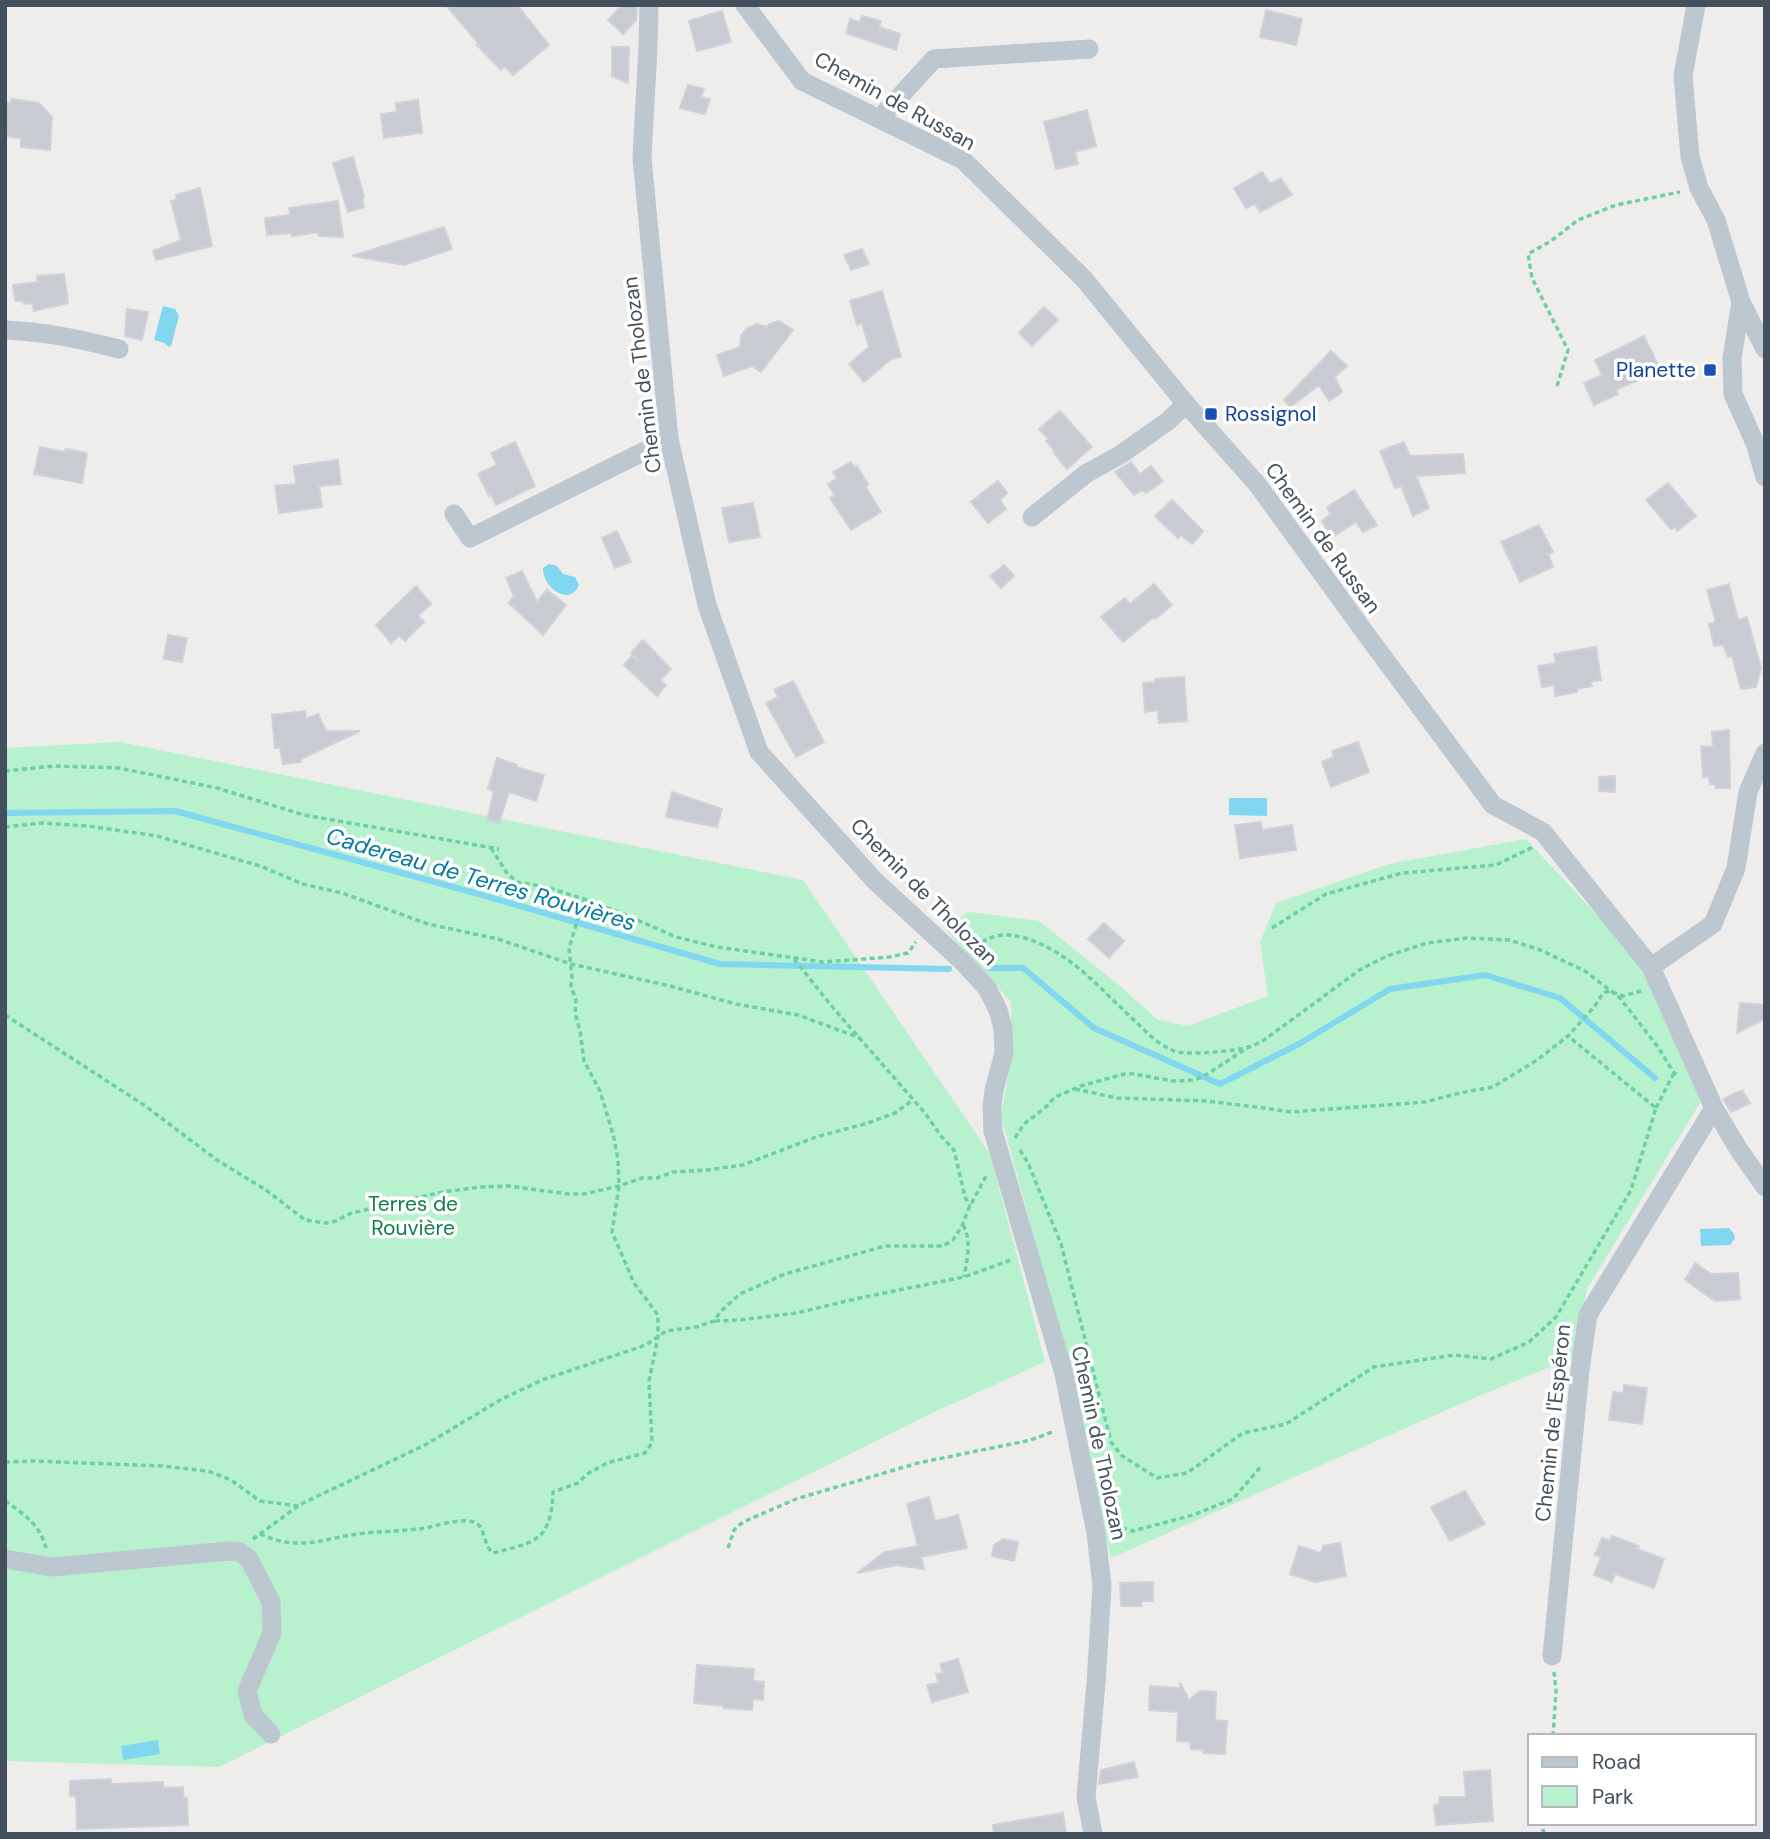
<svg xmlns="http://www.w3.org/2000/svg" width="1770" height="1839" font-family="'DM Sans',sans-serif">
<style>
.green{fill:#b7f1ce}
.water{fill:#81d7f0}
.lines{fill:none;stroke-linecap:round;stroke-linejoin:round}
.stream{stroke:#81d7f0;stroke-width:6}
.building{fill:#c9cbd2;stroke:#d0d2d9;stroke-width:2}
.path{stroke:#6dd0a1;stroke-width:3.5;stroke-dasharray:5 3.5;stroke-linecap:butt}
.minor{stroke:#bcc7d0;stroke-width:19}
.transit-dot{fill:#1a4fb4;stroke:#fff;stroke-width:2.5}
.labels{text-anchor:middle;stroke-width:7;stroke-linejoin:round;paint-order:stroke}
.street-label{font-size:21px;fill:#44505b;stroke:#fff}
.transit-label{font-size:21px;fill:#164399;stroke:#fff;text-anchor:end}
.park-label{font-size:21px;fill:#117f4a;stroke:#fff}
.water-label{font-size:23px;font-style:italic;fill:#057b9d;stroke:#fff}
</style>
<rect width="100%" height="100%" fill="#efecec"/>
<g class="green">
<path d="M120,742L803,880L990,1154L1045,1362L932,1413L219,1767L5,1761V748Z"/>
<path d="M1526,839L1622,942L1647,980L1701,1101L1587,1289L1575,1357L1476,1397L1111,1558L1038,1252L1001,1116L1012,1055L1011,1002L943,927L970,912L1039,921L1120,986L1158,1020L1188,1026L1268,996L1260,942L1276,903L1389,864Z"/>
</g>
<g class="water">
<path d="M163,306L175,309L179,316L171,346L169,347L166,345L165,343L154,340Z"/>
<path d="M549,564L557,566L563,574L575,577L579,585C569,608 542,586 543,568Z"/>
<path d="M1229,798H1267V816L1229,815Z"/>
<path d="M1729,1228L1734,1234L1735,1238L1730,1245L1701,1246L1700,1229Z"/>
<path d="M158,1740L160,1754L123,1760L121,1746Z"/>
</g>
<g class="lines">
<g class="stream">
<path d="M5,813L175,811L475,893L720,964L949,969"/>
<path d="M989,968H1023L1094,1028L1220,1084L1299,1044L1390,989L1485,975L1560,998L1655,1078"/>
</g>
</g>
<g class="building">
<path d="M446,5H517L549,45L513,75L505,66L501,70L477,45L479,44Z"/>
<path d="M622,5H637L636,20L623,34L608,20Z"/>
<path d="M1266,10L1302,19L1296,45L1260,37Z"/>
<path d="M722,11L731,42L697,51L689,21Z"/>
<path d="M862,16L881,21L879,27L900,34L896,50L846,33L850,19L860,22Z"/>
<path d="M612,47H629L628,83L612,76Z"/>
<path d="M688,85L704,89L701,97L710,99L705,114L680,108Z"/>
<path d="M11,99L39,103L52,117L50,150L21,147V138L5,136V102L11,103Z"/>
<path d="M418,100L422,133L384,138L381,114L397,112L396,103Z"/>
<path d="M1087,110L1096,146L1075,152L1078,164L1056,169L1044,122Z"/>
<path d="M353,157L364,197L362,198L364,207L348,212L333,163Z"/>
<path d="M1262,172L1270,184L1281,178L1292,195L1260,212L1255,204L1246,208L1234,188Z"/>
<path d="M200,188L212,246L156,260L153,251L181,240L171,201L177,200L176,195Z"/>
<path d="M338,201L343,237L319,236L318,232L292,236V233L267,235L265,218L290,215L289,208Z"/>
<path d="M444,227L452,249L404,265L352,256Z"/>
<path d="M862,249L869,264L851,270L844,255Z"/>
<path d="M64,274L68,303L34,311L32,303L24,304V301H15L13,285L38,282L37,276Z"/>
<path d="M882,291L901,357L891,359L864,382L849,364L869,347L862,323L857,325L850,301Z"/>
<path d="M1044,307L1058,320L1032,346L1019,333Z"/>
<path d="M127,309L148,312L142,340L125,336Z"/>
<path d="M779,321L793,330L761,372L752,366L724,376L717,355L740,347L741,336L747,328L757,324L767,327L769,324Z"/>
<path d="M1644,336L1659,367L1642,375L1643,378L1616,390L1618,394L1594,405L1584,383L1602,375L1595,360Z"/>
<path d="M1331,351L1347,366L1335,377L1342,392L1329,401L1319,385L1290,407L1284,400Z"/>
<path d="M1060,411L1092,447L1067,469L1053,452L1055,451L1046,441L1049,439L1039,429Z"/>
<path d="M515,442L535,486L496,505L491,495L489,496L478,474L497,465L491,453Z"/>
<path d="M1404,442L1410,456L1463,454L1465,473L1416,476L1429,508L1413,516L1401,486L1395,488L1380,451Z"/>
<path d="M40,447L65,452L66,449L87,453L82,483L34,474Z"/>
<path d="M338,460L341,484L319,486L322,507L279,513L275,486L296,484L294,466Z"/>
<path d="M851,462L854,468L857,466L868,485L865,486L881,512L851,530L830,498L835,496L828,484L837,478L833,472Z"/>
<path d="M1131,462L1140,474L1151,466L1163,481L1146,493L1142,490L1134,495L1115,472Z"/>
<path d="M998,481L1007,493L1000,500L1006,509L988,523L971,502Z"/>
<path d="M1668,483L1696,516L1677,531L1675,527L1671,529L1646,500Z"/>
<path d="M1354,490L1377,525L1363,532L1356,522L1332,537L1322,521L1331,514L1327,507Z"/>
<path d="M1172,500L1203,531L1192,544L1181,535L1178,538L1155,516Z"/>
<path d="M753,503L760,537L729,542L722,508Z"/>
<path d="M1539,525L1553,552L1548,554L1553,567L1520,582L1501,542Z"/>
<path d="M617,531L631,562L615,568L602,538Z"/>
<path d="M1004,565L1014,576L1001,588L990,576Z"/>
<path d="M522,571L537,602L547,590L566,605L543,635L509,603L514,596L506,578Z"/>
<path d="M1154,584L1172,605L1155,619L1152,618L1123,642L1101,617L1125,598L1130,604Z"/>
<path d="M1729,584L1738,620L1747,617L1761,668L1756,687L1741,689L1732,656L1728,657L1723,645L1714,646L1709,624L1716,622L1707,590Z"/>
<path d="M416,586L431,604L418,616L424,622L405,641L399,636L391,643L376,625Z"/>
<path d="M168,635L187,638L182,662L164,659Z"/>
<path d="M643,640L671,669L660,680L666,685L657,696L624,665L632,656L639,662L631,653Z"/>
<path d="M1596,647L1601,680L1591,682L1592,686L1577,689V692L1555,696L1554,685L1542,687L1538,666L1556,663L1554,654Z"/>
<path d="M1184,677L1187,721L1159,723L1158,710L1145,712L1143,683L1155,682V679Z"/>
<path d="M793,681L824,742L796,757L766,703L778,697L774,690Z"/>
<path d="M305,711L306,719L318,714L326,731H360L301,759V762L283,764L280,748H275L272,715Z"/>
<path d="M1729,730L1730,788H1716L1715,784H1710L1709,777H1703L1701,746L1713,747L1712,732Z"/>
<path d="M1358,742L1369,772L1331,787L1322,762L1334,757L1332,751Z"/>
<path d="M497,758L517,765L516,767L544,775L536,801L509,792L499,823L487,820L494,791L488,789Z"/>
<path d="M1615,776V792L1599,791V777Z"/>
<path d="M672,792L722,809L717,827L666,817Z"/>
<path d="M1261,822L1262,830L1292,825L1296,850L1240,858L1235,825Z"/>
<path d="M1104,923L1124,941L1109,958L1088,939Z"/>
<path d="M1740,1003L1765,1005V1019L1737,1033Z"/>
<path d="M1742,1090L1750,1103L1731,1112L1723,1099Z"/>
<path d="M1695,1263L1711,1274L1738,1273L1740,1299L1715,1301L1685,1280Z"/>
<path d="M1624,1385L1647,1388L1642,1424L1609,1420L1613,1392L1623,1393Z"/>
<path d="M1465,1491L1485,1524L1450,1541L1431,1507Z"/>
<path d="M929,1497L935,1521L958,1515L967,1548L921,1557L924,1569L897,1565L857,1573L885,1552L918,1546L907,1504Z"/>
<path d="M1612,1536L1639,1546L1637,1549L1664,1559L1654,1588L1615,1574L1612,1582L1594,1575L1601,1557L1595,1555L1602,1538L1610,1541Z"/>
<path d="M1003,1539L1018,1542L1014,1561L992,1556L994,1545Z"/>
<path d="M1340,1543L1346,1576L1315,1582L1290,1574L1299,1546L1321,1553L1323,1546Z"/>
<path d="M1153,1582V1601H1142L1141,1606H1121L1120,1583Z"/>
<path d="M958,1659L968,1692L932,1702L927,1685L939,1683L936,1674L943,1673L940,1664Z"/>
<path d="M697,1665L754,1669L753,1681L764,1682L763,1700L753,1699L752,1710L724,1708V1706L694,1703Z"/>
<path d="M1180,1683L1189,1700L1200,1691L1216,1692L1215,1720L1227,1721L1225,1754L1203,1753L1204,1750L1191,1749L1190,1742L1177,1741L1178,1712L1149,1710L1150,1686L1180,1688Z"/>
<path d="M1134,1762L1138,1777L1099,1784L1101,1770Z"/>
<path d="M1490,1770L1493,1821L1436,1825L1434,1805H1438L1440,1797H1466L1464,1772Z"/>
<path d="M111,1779V1784L163,1782V1788L183,1787L184,1798H187L188,1825L77,1829L76,1796H70V1781Z"/>
<path d="M1063,1813L1066,1834H994L993,1825Z"/>
</g>
<g class="lines">
<g class="path">
<path d="M1557,386L1568,350L1532,278L1528,254L1551,241L1578,220L1616,205L1680,192"/>
<path d="M5,771L54,766L119,768L217,788L304,815L499,849"/>
<path d="M5,827L42,823L87,826L157,836L260,866L303,884L342,893L428,924L498,939L571,964L670,986L736,1004L798,1015L860,1038"/>
<path d="M491,848L507,873L517,882L546,887L584,899L626,915L676,937L717,947L823,962L890,957L908,953L916,942"/>
<path d="M1272,928L1326,894L1402,873L1496,865L1533,847"/>
<path d="M976,948C990,933 1007,933 1025,938C1071,952 1102,991 1136,1022C1147,1033 1159,1045 1174,1051C1185,1056 1237,1051 1249,1047C1254,1046 1259,1042 1264,1040L1361,969L1387,956L1427,943L1467,938L1509,940L1538,949L1585,971L1620,998L1658,1047L1674,1073L1678,1075"/>
<path d="M794,959L834,1009L925,1113L941,1136L954,1150L965,1197L970,1206"/>
<path d="M5,1015L144,1105L217,1160L266,1190L305,1220L326,1223L336,1221L349,1214L389,1204L443,1192L480,1187L508,1186L568,1194H584L619,1186L642,1178H657L673,1172L707,1170L743,1165L816,1137L868,1123L895,1113L913,1100"/>
<path d="M1075,1089L1117,1098L1206,1101L1264,1108L1291,1112L1425,1102L1460,1093L1493,1087L1537,1060L1568,1036L1595,1006L1603,993L1610,991L1623,996L1641,991"/>
<path d="M1656,1108L1674,1073"/>
<path d="M1015,1138L1024,1124L1046,1107L1055,1097L1081,1086L1128,1073L1173,1081L1195,1080L1206,1075L1247,1048"/>
<path d="M1020,1150L1028,1163L1061,1244L1111,1442L1121,1455L1157,1478L1187,1473L1243,1433L1286,1424L1374,1367L1455,1355L1491,1359L1529,1342L1556,1317L1631,1190L1656,1108L1568,1036"/>
<path d="M963,1225C972,1240 967,1260 964,1277"/>
<path d="M715,1321L740,1320L796,1313L864,1297L964,1277L1011,1260"/>
<path d="M5,1462L33,1461L162,1466L208,1471L231,1480L260,1501L299,1506"/>
<path d="M5,1501C24,1514 40,1525 46,1548"/>
<path d="M1114,1525L1133,1531L1193,1515L1233,1499L1262,1465"/>
<path d="M260,1534C302,1553 325,1537 366,1533C386,1531 406,1531 426,1528C438,1525 462,1518 474,1522C486,1526 483,1546 493,1553C535,1542 551,1542 553,1492L578,1483L587,1474L607,1463L645,1453L652,1443L649,1381L658,1337V1315L634,1283L612,1232L619,1186L618,1159L613,1134L600,1091L584,1061L580,1031L575,1013L576,1000L571,986L572,978L569,948L584,899"/>
<path d="M253,1539L301,1504L425,1445L500,1400L542,1380L646,1345L666,1331L696,1327L714,1321L721,1311L740,1294L785,1274L885,1246H943L953,1240L962,1226L968,1210L986,1176"/>
<path d="M728,1548L734,1530L743,1522L796,1499L918,1463L1031,1440L1055,1431"/>
<path d="M1553,1736L1556,1691L1554,1672"/>
<path d="M1543,1834L1544,1823"/>
</g>
<g class="minor">
<path d="M649,5L648,47L642,158L669,439L707,605L759,752L875,881L963,962L987,988L998,1010L1003,1028L1004,1053L994,1090L992,1107L993,1131L1064,1374L1096,1533L1102,1586L1096,1683L1086,1797L1093,1834"/>
<path d="M745,5L802,81L963,160L1084,279L1186,404L1257,484L1366,634L1493,805L1543,832L1651,967L1714,1108L1739,1150L1765,1187"/>
<path d="M1696,5L1683,76L1690,157L1699,188L1716,220L1741,302L1732,358L1733,394L1755,443L1765,477"/>
<path d="M880,118L934,59L1089,49"/>
<path d="M1741,302L1765,349"/>
<path d="M5,330C47,332 79,339 119,349"/>
<path d="M454,514L470,538L669,439"/>
<path d="M1032,517L1087,473L1120,455L1168,421L1186,404"/>
<path d="M1651,967L1713,924L1736,868L1748,792L1765,753"/>
<path d="M5,1559L52,1567L229,1551L240,1552L249,1559L271,1602L272,1633L247,1691L253,1715L271,1734"/>
<path d="M1552,1656L1580,1370L1588,1315L1714,1108"/>
</g>
</g>
<g class="transit-dot">
<rect x="1703" y="363" width="14" height="14" rx="3.5"/>
<rect x="1204" y="407" width="14" height="14" rx="3.5"/>
</g>
<g class="labels">
<g class="street-label">
<text transform="translate(895 101) rotate(29)" y="7">Chemin de Russan</text>
<text transform="translate(642 375) rotate(-97)" y="7">Chemin de Tholozan</text>
<text transform="translate(1323 538) rotate(54)" y="7">Chemin de Russan</text>
<text transform="translate(924 892) rotate(45)" y="7">Chemin de Tholozan</text>
<text transform="translate(1553 1423) rotate(-84)" y="7">Chemin de l'Espéron</text>
<text transform="translate(1099 1443) rotate(78)" y="7">Chemin de Tholozan</text>
</g>
<g class="transit-label">
<text x="1696" y="377">Planette</text>
<text x="1225" y="421" text-anchor="start">Rossignol</text>
</g>
<g class="park-label">
<text x="413" y="1211">Terres de<tspan x="413" dy="24">Rouvière</tspan></text>
</g>
<g class="water-label">
<text transform="translate(481 879) rotate(16)" y="8">Cadereau de Terres Rouvières</text>
</g>
</g>
<rect width="1770" height="1839" fill="none" stroke="#44505b" stroke-width="14"/>
<rect x="1528" y="1734" width="228" height="91" fill="#ffffff" stroke="#b4b9bd" stroke-width="2"/>
<rect x="1542" y="1757" width="35" height="10" fill="#bcc7d0" stroke="#b4b9bd" stroke-width="2"/>
<text x="1592" y="1769" font-size="21" fill="#44505b">Road</text>
<rect x="1542" y="1786" width="35" height="21" fill="#b7f1ce" stroke="#b4b9bd" stroke-width="2"/>
<text x="1592" y="1804" font-size="21" fill="#44505b">Park</text>
</svg>
